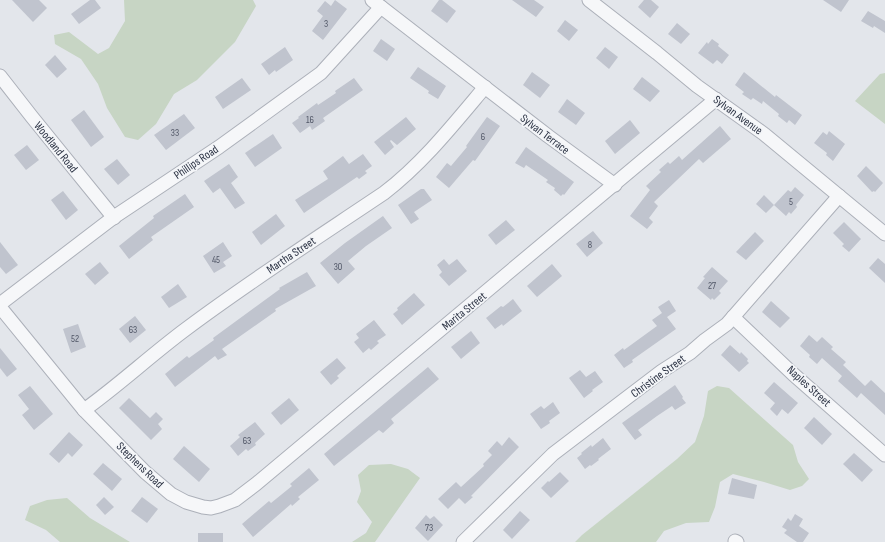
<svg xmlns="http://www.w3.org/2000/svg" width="885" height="542" font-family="'Sofia Sans Condensed',sans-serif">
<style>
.green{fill:#c7d5c4}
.building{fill:#c0c4ce}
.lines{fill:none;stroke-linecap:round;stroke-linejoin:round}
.minor-casing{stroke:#acb0b9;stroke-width:15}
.minor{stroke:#f6f7f9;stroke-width:13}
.labels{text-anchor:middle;stroke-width:3.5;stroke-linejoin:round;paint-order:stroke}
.number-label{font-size:10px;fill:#505666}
.street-label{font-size:12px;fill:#2b3243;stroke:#f3f5f8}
</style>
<rect width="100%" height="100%" fill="#e3e6eb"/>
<g class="green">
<path d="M124,0H253L256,6L235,42L197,80L174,94L156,124L138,140L125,137L107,108L98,84L81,59L55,44L54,35L69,32L98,54L109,48L125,21Z"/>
<path d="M885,73V124L855,101L880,74Z"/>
<path d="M717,386L729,388L793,445L798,462L809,479L802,486L790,490L764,482L733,474L720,482L715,507L709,522L686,523L664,531L656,542H575L582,535L677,459L695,442L704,416L708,391Z"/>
<path d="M391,464L408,469L420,478L375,542H352L366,533L372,522L357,502L361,491L358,475L369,465Z"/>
<path d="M67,498L90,518L130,542H60L46,530L25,520L30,506L47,500Z"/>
</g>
<g class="building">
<path d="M12,0H39L47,8L33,22Z"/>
<path d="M90,0H95L101,8L79,24L71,14Z"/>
<path d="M335,0L347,9L323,40L312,31L323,16L317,11L325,1L331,6Z"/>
<path d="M439,0H442L456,11L447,23L431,11Z"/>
<path d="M512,0H534L544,7L536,17Z"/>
<path d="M644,0H651L659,7L650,18L638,7Z"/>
<path d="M823,0H849L841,12Z"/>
<path d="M868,11L885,21V33L874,26L873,28L861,21Z"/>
<path d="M565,20L578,30L569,41L557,31Z"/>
<path d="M677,23L690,34L681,44L668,34Z"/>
<path d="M381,39L395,49L387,61L373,51Z"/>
<path d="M712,39L719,44L718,46L729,55L722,64L717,60L713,64L698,53L707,42L708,44Z"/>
<path d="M285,47L293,60L276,72L275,70L269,75L261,64Z"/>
<path d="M605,47L618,57L609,69L596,58Z"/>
<path d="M55,55L67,69L57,78L45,65Z"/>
<path d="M418,67L446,86L438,99L428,93L429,91L410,78Z"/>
<path d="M532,72L550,85L540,98L523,85Z"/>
<path d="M744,72L775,97L776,95L802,115L795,125L789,120L787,123L778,116L779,114L763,101L762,104L753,98L751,100L742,94L744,92L735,85Z"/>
<path d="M642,77L660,91L650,102L633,89Z"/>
<path d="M242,78L251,90L223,109L215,97Z"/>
<path d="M354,78L363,90L323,118L325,121L312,130L310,126L300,133L292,123L299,118L298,117L317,103L318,105L336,93L335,91Z"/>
<path d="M567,99L585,113L576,125L558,112Z"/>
<path d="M84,110L104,137L91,147L71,120Z"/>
<path d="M184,114L195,128L166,150L154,135Z"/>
<path d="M406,117L416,129L397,145L391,140L390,141L394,147L385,155L374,142Z"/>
<path d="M487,117L500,126L475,161L473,160L449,188L436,177L447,163L451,166L467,147L466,146Z"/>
<path d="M630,120L640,133L615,154L605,141Z"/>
<path d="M720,126L731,139L703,163L699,159L654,202L658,206L649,218L653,222L647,229L630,216L650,190L646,186L661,172L659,170L668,162L670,164L679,156L682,160Z"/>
<path d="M829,131L845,144L833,161L826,155L827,153L814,143L823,132L827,135Z"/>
<path d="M273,134L282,148L255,167L245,153Z"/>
<path d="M27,145L39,160L26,170L14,155Z"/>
<path d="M526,147L574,182L564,195L563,194L561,196L554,190L555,188L546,182L548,180L526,165L524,168L515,163Z"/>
<path d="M363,154L372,166L365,171L367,173L359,179L357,177L304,213L295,200L328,179L323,171L343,156L349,164Z"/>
<path d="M117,159L130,175L118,185L104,169Z"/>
<path d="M229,164L238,177L231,183L245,203L235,209L220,188L213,193L204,181Z"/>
<path d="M866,166L883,183L875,192L874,191L872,192L857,176Z"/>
<path d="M795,187L804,195L796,205L797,207L791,214L789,212L786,216L774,205L766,213L756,204L764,195L774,205L788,190L791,192Z"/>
<path d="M421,189H424L432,200L414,212L419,219L411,224L398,205Z"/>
<path d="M63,191L78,210L66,220L51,200Z"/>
<path d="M185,194L194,207L151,237L153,240L129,259L119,246L154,218L153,216Z"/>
<path d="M276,214L285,226L261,245L252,232Z"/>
<path d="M383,216L392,228L366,246L348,261L355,269L338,284L320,263L345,243Z"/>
<path d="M506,220L515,230L496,245L488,235Z"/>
<path d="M844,222L861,239L849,252L842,246L844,244L833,233Z"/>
<path d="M593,231L603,243L587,257L576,244Z"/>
<path d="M755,232L764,241L746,260L736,252Z"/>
<path d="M0,242L18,265L6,274L0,267Z"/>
<path d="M223,242L232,256L223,262L226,266L214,273L203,256Z"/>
<path d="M878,258L885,264V283L869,268Z"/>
<path d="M444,259L449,265L457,259L467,271L449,286L439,275L442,272L437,265Z"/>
<path d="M100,262L109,273L95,285L85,274Z"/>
<path d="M552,264L562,276L537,297L527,286Z"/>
<path d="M712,267L728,281L719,291L721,293L714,300L712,298L711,300L697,288L705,278L703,277Z"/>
<path d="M307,272L316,286L275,309L276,311L222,349L227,355L218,360L215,356L175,387L165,374L187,356L189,358L214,340L213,338L280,289L279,288Z"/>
<path d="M178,284L187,297L169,308L161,297Z"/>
<path d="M414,293L425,305L402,325L393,314L398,310L397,308Z"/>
<path d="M513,299L522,311L503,326L502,324L495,329L486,318L501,306L503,307Z"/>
<path d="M669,300L676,311L667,317L676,329L632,360L633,362L624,368L614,355L623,348L624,350L657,326L652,320L662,313L658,307Z"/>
<path d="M771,301L790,318L780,328L762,312Z"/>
<path d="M135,316L146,330L130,343L119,329Z"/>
<path d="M374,320L386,335L377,341L379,343L371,350L369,348L363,353L354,342L359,338L356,334Z"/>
<path d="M78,324L86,347L71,353L63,329Z"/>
<path d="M471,331L480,343L461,359L451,347Z"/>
<path d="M809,335L817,342L822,337L833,347L831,349L846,362L843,365L865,386L871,380L885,393V415L861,393L857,398L838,381L842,376L822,358L817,364L809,357L810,355L800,346Z"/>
<path d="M730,345L740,354L741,352L748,359L747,361L749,363L739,372L721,355Z"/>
<path d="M0,348L17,369L7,377L0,368Z"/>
<path d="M337,358L346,368L337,376L339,378L331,385L320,372Z"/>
<path d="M428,367L439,379L391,419L394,423L383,433L379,430L334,466L324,454Z"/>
<path d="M580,370L586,377L595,371L603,382L592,390L593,391L584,398L569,378Z"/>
<path d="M774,382L798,403L788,414L782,409L777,416L770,409L775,403L764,393Z"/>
<path d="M675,385L683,397L682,398L686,403L675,410L672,406L657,416L638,430L642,435L635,440L622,423Z"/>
<path d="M30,386L53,414L34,430L22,415L29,409L18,395Z"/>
<path d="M129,398L150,418L156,412L163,419L158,424L162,429L151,440L119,408Z"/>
<path d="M289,398L299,410L281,425L271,413Z"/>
<path d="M553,402L560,413L549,421L550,423L541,429L530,414L541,406L544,409Z"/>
<path d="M814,417L832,434L822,445L804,428Z"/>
<path d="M255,422L265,434L255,443L256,445L248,451L246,449L238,456L230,446L240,437L238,435Z"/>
<path d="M69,432L83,445L72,457L68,453L59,463L49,454Z"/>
<path d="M509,437L519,447L471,496L473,497L465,504L459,498L448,509L438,499L456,482L461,487L484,466L483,464L492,455L488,451L497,441L502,446Z"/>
<path d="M603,438L611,449L598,459L599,460L591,466L590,465L585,469L577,458L582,454L581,453L591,445L592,447Z"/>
<path d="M184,446L210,469L199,482L173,459Z"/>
<path d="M854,453L873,470L862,482L843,464Z"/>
<path d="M103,463L122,479L112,491L93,474Z"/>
<path d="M309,468L319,480L298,497L300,499L292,506L291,504L253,537L242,524L269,501L271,503L292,486L290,484Z"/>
<path d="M560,472L569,481L551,498L541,488L548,481L549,482Z"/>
<path d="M732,478L757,485L754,499L728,494Z"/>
<path d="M104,497L114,507L105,515L96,505Z"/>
<path d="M142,497L158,509L147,523L131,511Z"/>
<path d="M520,511L530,520L512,539L503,530Z"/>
<path d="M795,514L803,519L799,526L809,533L803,542H797L784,533L787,530L782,527L788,518L791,521Z"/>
<path d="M426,515L430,519L434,516L443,525L428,541L415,528Z"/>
<rect x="198" y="533" width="25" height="9"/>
</g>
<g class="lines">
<g class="minor-casing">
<g id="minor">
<path d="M372,0L548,136L615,185"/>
<path d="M589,0L657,53L697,86L764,134L885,234"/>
<path d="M0,76L32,117L114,218"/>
<path d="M0,304L114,217L219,147L321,73L381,7"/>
<path d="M0,307L84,410L145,472L171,494L186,502L203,507L211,508L219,506L235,500L256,484L716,99"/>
<path d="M733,317L793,374L885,455"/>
<path d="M84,410C119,385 151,355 186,329C250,281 317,238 384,193C423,163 453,125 485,87"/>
<path d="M735,541L737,542"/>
<path d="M463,542L553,454L662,371L690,353L705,340L727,324L839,196"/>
</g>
</g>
<use href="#minor" class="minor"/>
</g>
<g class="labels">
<g class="number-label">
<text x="326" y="27">3</text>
<text x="310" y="123">16</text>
<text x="175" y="136">33</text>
<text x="483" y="140">6</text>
<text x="791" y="205">5</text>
<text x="590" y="248">8</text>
<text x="216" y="263">45</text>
<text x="338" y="270">30</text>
<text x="712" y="289">27</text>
<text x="133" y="333">63</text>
<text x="75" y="342">52</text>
<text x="247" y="444">63</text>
<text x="429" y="531">73</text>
</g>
<g class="street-label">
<text transform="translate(738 115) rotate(36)" y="4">Sylvan Avenue</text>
<text transform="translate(545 134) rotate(37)" y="4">Sylvan Terrace</text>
<text transform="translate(56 147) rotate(51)" y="4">Woodland Road</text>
<text transform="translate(196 162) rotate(-34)" y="4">Phillips Road</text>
<text transform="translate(291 255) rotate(-34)" y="4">Martha Street</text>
<text transform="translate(464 311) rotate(-39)" y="4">Marita Street</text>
<text transform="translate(658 376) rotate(-36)" y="4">Christine Street</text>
<text transform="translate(809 386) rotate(42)" y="4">Naples Street</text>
<text transform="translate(140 465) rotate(44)" y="4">Stephens Road</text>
</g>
</g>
</svg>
